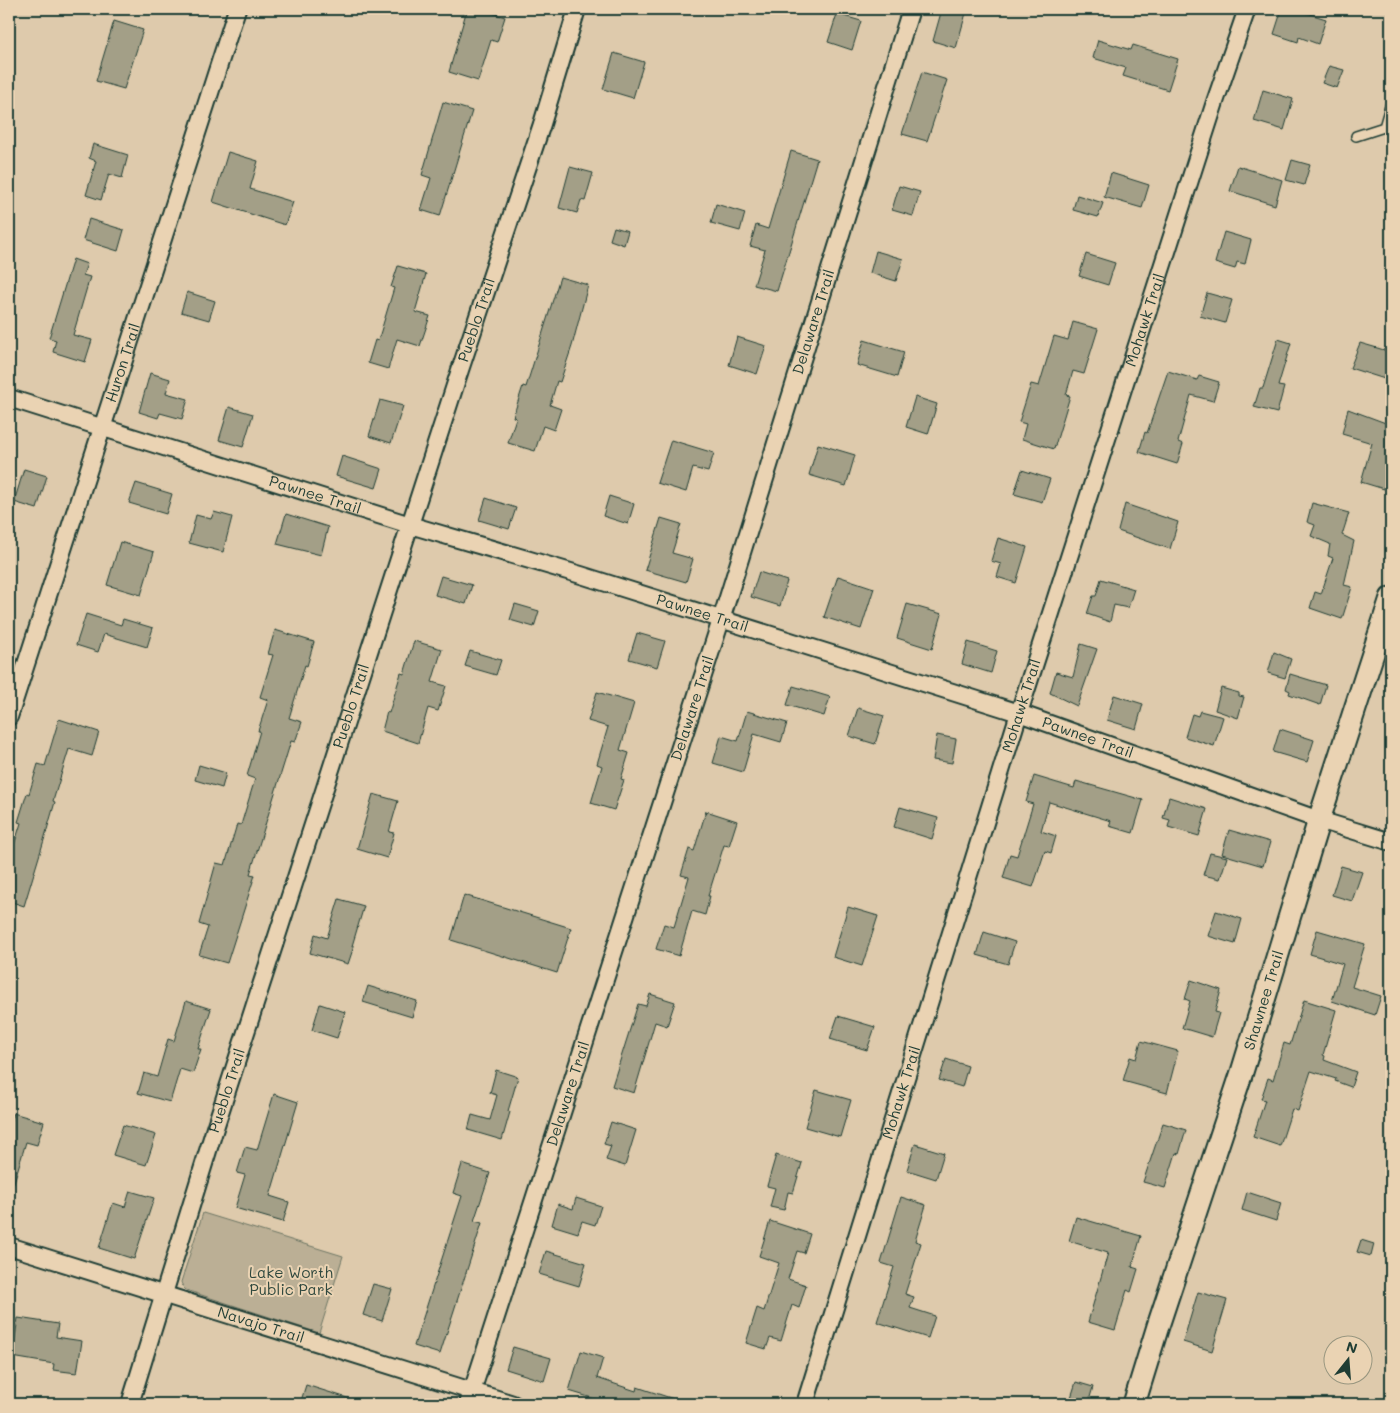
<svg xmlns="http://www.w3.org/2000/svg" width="1400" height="1413" font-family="Mali,sans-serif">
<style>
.green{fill:#bbaf95;stroke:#6d7664}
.building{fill:#a39f87;stroke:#1f3d34}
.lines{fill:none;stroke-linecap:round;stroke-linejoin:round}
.service-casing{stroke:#1f3d34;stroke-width:12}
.minor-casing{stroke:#1f3d34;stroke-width:20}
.tertiary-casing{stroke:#1f3d34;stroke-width:25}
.service{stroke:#ead3b3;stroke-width:9}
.minor{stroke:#ead3b3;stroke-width:16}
.tertiary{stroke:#ead3b3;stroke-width:21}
.labels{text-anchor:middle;stroke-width:4;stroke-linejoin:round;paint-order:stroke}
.street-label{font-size:15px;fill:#1f3d34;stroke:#ead3b3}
.park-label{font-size:15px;fill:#2f483e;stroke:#ead3b3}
</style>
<rect width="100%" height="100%" fill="#decaac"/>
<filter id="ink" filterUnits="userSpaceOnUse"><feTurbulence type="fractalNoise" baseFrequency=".02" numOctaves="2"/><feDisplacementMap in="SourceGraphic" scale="10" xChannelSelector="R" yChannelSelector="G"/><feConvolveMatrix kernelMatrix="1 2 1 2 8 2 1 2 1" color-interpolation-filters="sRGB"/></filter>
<g filter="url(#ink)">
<path class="green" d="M203,1213L343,1256L319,1333L186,1290L183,1287L181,1282Z"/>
<g class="building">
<path d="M467,9H479L505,17L497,42L491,40L478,81L449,72Z"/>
<path d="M942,9H951L966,13L956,48L933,41Z"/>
<path d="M1282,9H1294L1326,19L1318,44L1299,37L1298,42L1274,34Z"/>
<path d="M837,14L861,21L852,50L828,42Z"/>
<path d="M114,21L143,30L124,89L96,81Z"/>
<path d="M1098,40L1131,50L1133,45L1178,59L1168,90L1123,76L1126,68L1093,58Z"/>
<path d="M614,53L644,62L633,98L603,89Z"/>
<path d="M1329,66L1344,70L1337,88L1322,83Z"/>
<path d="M922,72L947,80L927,141L902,134Z"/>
<path d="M1263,90L1293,99L1284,130L1254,121Z"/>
<path d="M443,102L472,111L440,216L421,210L431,178L422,175Z"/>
<path d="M93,144L128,155L122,178L109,174L101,200L86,195L96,161L89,158Z"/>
<path d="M791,151L817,159L777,291L754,285L765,250L750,246L756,225L768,229Z"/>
<path d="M228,152L258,161L250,189L293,202L285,225L213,202Z"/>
<path d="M1292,160L1310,165L1304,185L1286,180Z"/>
<path d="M1238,166L1282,180L1275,205L1230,191Z"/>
<path d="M570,167L593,173L585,201L581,200L577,213L559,208Z"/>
<path d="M1111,173L1149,185L1142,208L1104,197Z"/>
<path d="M899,186L920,192L913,216L892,210Z"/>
<path d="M1077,195L1103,203L1098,217L1073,210Z"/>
<path d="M716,204L745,213L740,231L711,223Z"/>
<path d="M89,219L124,230L118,251L83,240Z"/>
<path d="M614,227L628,231L624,245L610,240Z"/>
<path d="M1224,232L1251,240L1245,264L1237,262L1235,269L1215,263Z"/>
<path d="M876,251L903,259L896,281L870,273Z"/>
<path d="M1086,254L1115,263L1108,285L1079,276Z"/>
<path d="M73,259L87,264L83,275L90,277L73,335L92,340L85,362L53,352L56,340L49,338Z"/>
<path d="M398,266L426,274L415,312L430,316L420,346L397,339L388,369L368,363L375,340L378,341L394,288L391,287Z"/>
<path d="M560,277L588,285L572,346L560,382L557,381L550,405L561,409L554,430L543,426L535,451L508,443L516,418L513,417L523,386L526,387Z"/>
<path d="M187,292L215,301L209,320L181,312Z"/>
<path d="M1207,293L1232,300L1225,323L1200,316Z"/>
<path d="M1073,322L1098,329L1084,374L1073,371L1066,395L1070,396L1054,449L1022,439L1026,424L1019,422L1031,384L1039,386L1054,336L1068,340Z"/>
<path d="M737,337L766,346L757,374L729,365Z"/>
<path d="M1278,339L1291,343L1278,386L1284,387L1277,413L1254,407L1260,388H1263Z"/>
<path d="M864,340L904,352L897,377L857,365Z"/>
<path d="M1360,343L1391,352V381L1350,368Z"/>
<path d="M1168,371L1197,380L1199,376L1219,382L1213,401L1191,395L1178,442L1183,444L1177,464L1139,452L1145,432L1147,433Z"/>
<path d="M150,373L170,379L166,393L188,399L182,419L160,413L158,418L139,412Z"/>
<path d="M915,397L937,404L928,434L906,427Z"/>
<path d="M380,400L403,406L391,443L369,436Z"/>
<path d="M229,407L253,414L243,447L219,440Z"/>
<path d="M1348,409L1391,425V461L1384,489L1361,482L1372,443L1342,434Z"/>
<path d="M671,440L714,453L708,472L693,468L686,492L657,483Z"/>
<path d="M818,444L855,455L846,486L809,475Z"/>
<path d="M342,456L382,469L376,488L336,476Z"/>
<path d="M24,469L47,476L37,509L14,502Z"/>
<path d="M1022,470L1050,479L1042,502L1014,494Z"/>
<path d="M136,483L172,494L166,514L129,503Z"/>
<path d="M609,496L634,504L628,524L603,516Z"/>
<path d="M486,498L516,508L509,529L479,520Z"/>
<path d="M1312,503L1349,513L1342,535L1354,541L1344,585L1352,587L1342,619L1310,608L1315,592L1321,594L1333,558L1328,556L1330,544L1311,536L1315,525L1307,522Z"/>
<path d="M1125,504L1178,522L1170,549L1118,531Z"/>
<path d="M214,512L232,517L223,552L189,543L196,515L211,519Z"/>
<path d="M286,514L328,527L321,555L277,544Z"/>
<path d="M661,518L681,524L672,553L693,559L686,582L645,570Z"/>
<path d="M998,538L1027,547L1016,583L997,577L1001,564L991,561Z"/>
<path d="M120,542L154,552L141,595L107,585Z"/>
<path d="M759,572L787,581L780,606L751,597Z"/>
<path d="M441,576L472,585L466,604L435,595Z"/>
<path d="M838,576L874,588L861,629L824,617Z"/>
<path d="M1101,579L1134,589L1128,608L1114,605L1110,622L1087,614L1093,596H1096Z"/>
<path d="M515,604L539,611L534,627L510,620Z"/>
<path d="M907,604L942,614L932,649L897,638Z"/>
<path d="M86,614L121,625L123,619L153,628L147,647L104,634L98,652L76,645Z"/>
<path d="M275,630L314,642L307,666L305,665L289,718L302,722L295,742L291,741L250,874L255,875L227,963L199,955L208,927L199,924L216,863L225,865L237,824L241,825L255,779L247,776L260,731H258L268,700L260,697L273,655L268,654Z"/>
<path d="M637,633L665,641L657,667L629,659Z"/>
<path d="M414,641L442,649L432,682L446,686L438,711L428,708L418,743L382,731L387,712L389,713L401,673L404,674Z"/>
<path d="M968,642L997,651L991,673L962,664Z"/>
<path d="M1081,644L1097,649L1077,706L1050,693L1056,672L1073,677Z"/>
<path d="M470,651L501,660L496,675L465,666Z"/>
<path d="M1274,652L1291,659L1285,678L1268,673Z"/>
<path d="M1290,674L1326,685L1320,705L1289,694L1290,691L1286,689Z"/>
<path d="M793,686L830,697L824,716L787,705Z"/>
<path d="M1221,688L1239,693V696L1244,697L1238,718L1215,710Z"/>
<path d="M597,692L634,703L620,750L629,753L621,779L624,780L614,810L591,803L602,766L597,764L608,727L588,721Z"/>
<path d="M1114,695L1143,704L1136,729L1107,720Z"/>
<path d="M858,708L884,716L875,744L849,736Z"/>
<path d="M747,711L787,723L781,742L754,734L743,772L713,763L721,736L738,741Z"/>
<path d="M1200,711L1223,717L1214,746L1185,737L1192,714L1198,716Z"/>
<path d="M59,719L99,732L92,756L69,749L53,801L55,802L44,840L24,906L9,901V861L21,823L18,822L27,793L29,794L38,764L45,766Z"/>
<path d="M1280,729L1314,740L1307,762L1273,752Z"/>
<path d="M937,735L956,739L952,763L933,760Z"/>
<path d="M199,765L226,773L222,788L195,780Z"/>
<path d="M1034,776L1074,788L1076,781L1143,800L1133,833L1109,826L1111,821L1049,802L1041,831L1056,836L1051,853L1045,851L1033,887L1003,878L1010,854L1017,856L1033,804L1026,802Z"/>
<path d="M373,794L398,801L389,832L394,833L387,858L357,849Z"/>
<path d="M1169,797L1207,809L1199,836L1168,827L1170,820L1163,818Z"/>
<path d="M900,807L938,818L932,839L894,827Z"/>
<path d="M706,811L737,821L729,846L724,845L708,896H710L705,915L692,911L679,956L656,949L664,924L674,927L689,877L681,875L689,849L694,851Z"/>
<path d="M1229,830L1270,842L1263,866L1222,854Z"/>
<path d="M1210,853L1227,857L1220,879L1203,875Z"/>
<path d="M1341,866L1362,872L1352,901L1332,895Z"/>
<path d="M464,895L571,928L557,973L451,940Z"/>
<path d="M339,899L364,906L352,946H354L348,964L310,953L315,934L327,938Z"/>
<path d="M848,907L878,916L862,966L833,957Z"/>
<path d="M1216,911L1242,919L1235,944L1208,936Z"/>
<path d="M1317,930L1365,944L1352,987L1381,996L1375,1015L1332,1001L1343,964L1310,954Z"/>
<path d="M984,932L1015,942L1008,964L977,955Z"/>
<path d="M1191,980L1221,990L1215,1012L1219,1013L1212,1037L1182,1028L1190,1001L1185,999Z"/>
<path d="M368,986L417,1001L412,1017L363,1002Z"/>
<path d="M650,994L675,1002L667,1026L655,1022L634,1093L612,1086L638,1004L646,1006Z"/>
<path d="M1304,1000L1336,1010L1323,1055L1325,1056L1324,1060L1356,1072L1351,1087L1335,1081L1336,1079L1311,1071L1298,1111L1292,1109L1280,1146L1253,1137L1265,1100L1261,1099L1268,1078L1273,1080L1284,1043L1290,1045Z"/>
<path d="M186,1001L211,1009L198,1049H201L193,1073L180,1069L170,1102L138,1093L144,1073L157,1077L168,1039L174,1041Z"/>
<path d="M320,1004L345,1012L337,1038L312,1030Z"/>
<path d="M838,1016L875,1027L867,1050L830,1039Z"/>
<path d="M1141,1041L1178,1051L1167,1093L1123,1081L1130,1057L1136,1059Z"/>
<path d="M946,1059L968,1066L962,1087L939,1080Z"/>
<path d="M496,1070L518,1077L508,1111L510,1112L502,1140L468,1130L472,1115L490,1120L497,1095L490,1093Z"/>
<path d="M816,1090L851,1100L840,1137L805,1127Z"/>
<path d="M274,1094L298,1102L270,1196L289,1202L283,1222L235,1208L245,1175L237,1173L245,1147L257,1150Z"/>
<path d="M13,1113L44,1122L37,1145L26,1142L12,1189L9,1188V1126Z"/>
<path d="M611,1122L636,1130L625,1166L606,1160L611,1146L604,1144Z"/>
<path d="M1163,1123L1186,1130L1179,1154L1176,1153L1165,1188L1143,1182Z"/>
<path d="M123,1125L156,1135L146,1165L113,1155Z"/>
<path d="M915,1144L944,1153L936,1179L907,1170Z"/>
<path d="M776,1155L802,1163L793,1193L788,1192L784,1210L770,1207L775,1188L767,1186Z"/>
<path d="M462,1164L490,1173L474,1221L482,1223L440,1354L414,1346L462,1196L453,1193Z"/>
<path d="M130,1191L154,1198L134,1259L99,1248L113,1203L125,1207Z"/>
<path d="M1247,1192L1281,1203L1276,1221L1242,1210Z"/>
<path d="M901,1197L926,1205L915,1241L921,1243L905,1294L914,1297L910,1308L935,1316L928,1338L877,1322L894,1267L881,1263Z"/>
<path d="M576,1198L601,1206L595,1225L582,1221L578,1233L552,1225L558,1204L573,1209Z"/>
<path d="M1076,1217L1141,1236L1132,1267L1138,1269L1131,1292L1127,1290L1115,1330L1088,1322L1108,1253L1069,1241Z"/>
<path d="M770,1221L810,1234L804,1253L797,1251L788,1279L806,1285L799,1308L792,1305L781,1341L770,1338L766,1349L746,1343L757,1308L764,1311L779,1263L759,1256Z"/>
<path d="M1361,1240L1374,1244L1371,1256L1357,1252Z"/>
<path d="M546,1251L586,1263L579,1286L539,1274Z"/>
<path d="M373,1284L392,1289L382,1321L363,1315Z"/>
<path d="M1198,1292L1227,1300L1212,1351L1183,1342Z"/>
<path d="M18,1318L58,1324L56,1337L82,1341L77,1373L53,1370L54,1364L12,1357Z"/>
<path d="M513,1347L551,1358L544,1381L506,1369Z"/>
<path d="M581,1351L603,1358L597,1378L636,1391L637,1387L683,1402L682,1404H612L569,1391Z"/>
<path d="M1076,1382L1093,1387L1088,1404H1069Z"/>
<path d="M306,1385L357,1401L356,1404H300Z"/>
</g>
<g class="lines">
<g class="service-casing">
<path id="service" d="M1356,136L1384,127L1391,103"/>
</g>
<g class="minor-casing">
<g id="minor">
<path id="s1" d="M9,398L410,525L581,575L1019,713L1319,820L1391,842"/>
<path id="s2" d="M9,717L237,9"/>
<path id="s3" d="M9,1246L513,1404"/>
<path id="s4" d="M130,1404L215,1128L460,370L542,124L577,9"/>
<path id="s5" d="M468,1404L721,620L911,9"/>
<path id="s6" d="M805,1404L1019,713L1215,102L1247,9"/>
</g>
</g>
<g class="tertiary-casing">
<g id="tertiary">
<path id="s7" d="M1134,1404L1158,1326L1242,1072L1319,820L1391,598"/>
</g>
</g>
<use href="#service" class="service"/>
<use href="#minor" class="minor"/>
<use href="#tertiary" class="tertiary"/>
</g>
</g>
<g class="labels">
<g class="street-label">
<text dy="5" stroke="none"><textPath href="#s6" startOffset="1136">Mohawk Trail</textPath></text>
<text dy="5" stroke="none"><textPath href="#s4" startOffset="1138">Pueblo Trail</textPath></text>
<text dy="5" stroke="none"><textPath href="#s5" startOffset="1136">Delaware Trail</textPath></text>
<text dy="5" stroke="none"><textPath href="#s2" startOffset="372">Huron Trail</textPath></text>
<text dy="5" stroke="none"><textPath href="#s1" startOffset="321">Pawnee Trail</textPath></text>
<text dy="5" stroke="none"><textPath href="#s1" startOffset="726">Pawnee Trail</textPath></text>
<text dy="5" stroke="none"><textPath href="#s6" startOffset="731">Mohawk Trail</textPath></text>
<text dy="5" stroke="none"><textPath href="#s4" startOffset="732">Pueblo Trail</textPath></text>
<text dy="5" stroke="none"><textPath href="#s5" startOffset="731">Delaware Trail</textPath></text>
<text dy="5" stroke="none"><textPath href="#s1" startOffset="1131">Pawnee Trail</textPath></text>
<text dy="5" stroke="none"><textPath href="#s7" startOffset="424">Shawnee Trail</textPath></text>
<text dy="5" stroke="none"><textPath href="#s4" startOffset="328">Pueblo Trail</textPath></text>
<text dy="5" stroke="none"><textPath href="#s6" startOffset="326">Mohawk Trail</textPath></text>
<text dy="5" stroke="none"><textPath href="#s5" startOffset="326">Delaware Trail</textPath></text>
<text dy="5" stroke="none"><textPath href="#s3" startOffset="264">Navajo Trail</textPath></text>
</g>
<g class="park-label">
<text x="291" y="1278">Lake Worth<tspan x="291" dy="17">Public Park</tspan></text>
</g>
</g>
<rect width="1400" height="1413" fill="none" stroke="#ead3b3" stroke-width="30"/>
<rect x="15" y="15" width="1370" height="1383" fill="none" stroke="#1f3d34" stroke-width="2" filter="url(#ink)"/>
<g transform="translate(1348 1360) rotate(17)"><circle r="24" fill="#ead3b3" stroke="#999780"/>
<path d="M0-4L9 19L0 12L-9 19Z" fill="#1f3d34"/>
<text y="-8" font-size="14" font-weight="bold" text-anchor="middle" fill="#1f3d34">N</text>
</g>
</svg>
